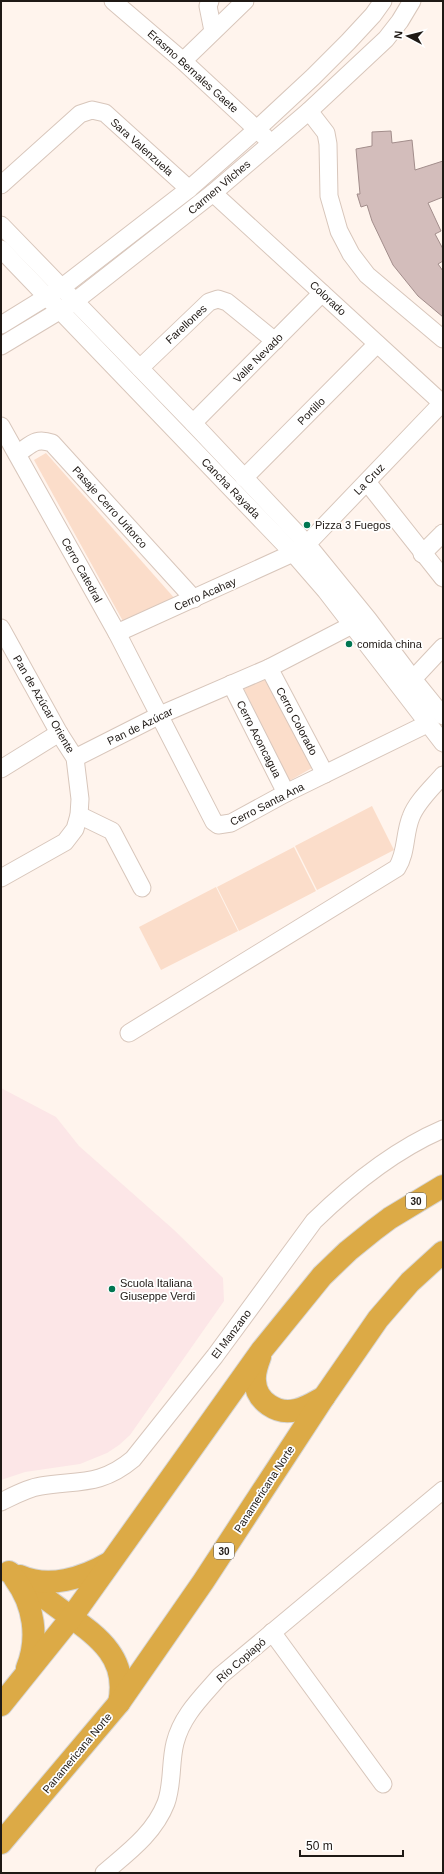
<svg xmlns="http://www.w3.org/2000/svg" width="444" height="1874" font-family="Helvetica,sans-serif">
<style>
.education{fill:#fce6e7}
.green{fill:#fbddca}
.building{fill:#d3bdbb;stroke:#a28d8b}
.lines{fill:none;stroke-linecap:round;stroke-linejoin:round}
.minor-casing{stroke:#d8c6bb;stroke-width:19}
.highway-casing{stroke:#d7d6d5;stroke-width:24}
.minor{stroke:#fff;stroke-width:17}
.highway{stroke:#dcaa46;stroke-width:22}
.poi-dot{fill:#017651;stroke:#fff;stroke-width:1.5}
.labels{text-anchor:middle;stroke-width:3.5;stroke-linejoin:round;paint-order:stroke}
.shield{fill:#fff;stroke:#625e5b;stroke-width:1}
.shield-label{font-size:10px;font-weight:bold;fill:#1f1915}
.street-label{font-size:11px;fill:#1f1915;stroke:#fff}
.poi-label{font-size:11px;fill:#1f1915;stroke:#fff;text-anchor:start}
</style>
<rect width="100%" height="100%" fill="#fff4ed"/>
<path class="education" d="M1,1088L56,1117L79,1146L174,1230L223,1278L224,1301L130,1435L119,1445L107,1453L80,1464L25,1472L1,1480Z"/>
<g class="green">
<path d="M46,453L176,600L124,623L34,460Z"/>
<path d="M267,678L312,768L289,781L244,689Z"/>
<path d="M372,806L394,850L317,890L295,846Z"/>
<path d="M294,847L316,891L239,931L217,887Z"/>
<path d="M216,887L238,931L161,970L139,927Z"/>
</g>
<path class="building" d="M391,131L392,143L412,140L415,170L443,161V197L428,203L441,231L435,234L443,249V261L438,264L443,271V317L418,296L393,265L372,221L367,205L361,207L357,194H360L356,149L372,146V132Z"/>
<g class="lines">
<g class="minor-casing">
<g id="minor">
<path d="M113,1L183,61L265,137"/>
<path d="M210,1L208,6L213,31"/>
<path d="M183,61L245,1"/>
<path d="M309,111L326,133L328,144L329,196L339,231L351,254L367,275L443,339"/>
<path d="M1,185L80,114L92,110L105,113L189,189"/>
<path d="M213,193L443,404"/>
<path d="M1,225L193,423L307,544L368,619L413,679L443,716"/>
<path d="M1,249L293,553L326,591L443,743"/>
<path d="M1,325L61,288L189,189L257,129L313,77L348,42L373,15L383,1"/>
<path d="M1,346L74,302L213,193L309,111L386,39L400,21L412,1"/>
<path d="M140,368L209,302L218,299L227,302L275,341"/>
<path d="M193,423L322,293"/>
<path d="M1,426L117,633L214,822L218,825L231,823L286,793L427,724"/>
<path d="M17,454C31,445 35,437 52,443L194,599"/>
<path d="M244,478L377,344"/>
<path d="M367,482L443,578"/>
<path d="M422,554L443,533"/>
<path d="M1,628L59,733L75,758L80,799L79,815L75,829L65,842L1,878"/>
<path d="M117,633L293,553L307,544L443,402"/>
<path d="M269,668L325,774"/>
<path d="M413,679L443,647"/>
<path d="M231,684L286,793"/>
<path d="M75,758L160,715L269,668L352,625"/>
<path d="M1,769L59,733"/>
<path d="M79,815L112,831L142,888"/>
<path d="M129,1033L397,868C407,852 404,834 411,817C417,801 433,787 443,775"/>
<path d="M1,1502C13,1496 27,1488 41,1486C78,1480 101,1486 133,1459L215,1356L314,1221C352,1184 394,1150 443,1129"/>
<path d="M272,1632L383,1784"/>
<path d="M104,1873C127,1853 154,1834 166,1803C173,1784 170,1763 175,1743C182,1715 202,1697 220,1676L443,1490"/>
</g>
</g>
<g class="highway-casing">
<g id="highway">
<path d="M260,1357C257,1365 254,1373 255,1381C256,1401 277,1415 296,1410C306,1408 315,1402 324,1397"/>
<path d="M9,1572C28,1585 46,1599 64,1612C97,1636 129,1657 119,1703"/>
<path d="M20,1576C49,1589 83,1578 109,1563"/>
<path d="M15,1579C34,1605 39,1638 27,1668"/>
<path d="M1,1705L71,1618L262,1350L322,1276L348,1251L374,1230L390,1218L443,1186"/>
<path d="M1,1843L119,1703L203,1582L324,1397L378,1319L410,1282L443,1252"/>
</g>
</g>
<use href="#minor" class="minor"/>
<use href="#highway" class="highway"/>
</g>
<g class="poi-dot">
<circle cx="307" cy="525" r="4"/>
<circle cx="349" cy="644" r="4"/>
<circle cx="112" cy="1289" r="4"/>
</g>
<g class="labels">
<g class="shield">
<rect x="406" y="1193" width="20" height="16" rx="3"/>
<rect x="214" y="1543" width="20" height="16" rx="3"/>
</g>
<g class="shield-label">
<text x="416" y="1205">30</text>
<text x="224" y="1555">30</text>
</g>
<g class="street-label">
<text transform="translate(193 71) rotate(42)" y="4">Erasmo Bernales Gaete</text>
<text transform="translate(142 147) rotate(42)" y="4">Sara Valenzuela</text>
<text transform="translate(219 187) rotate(-40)" y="4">Carmen Vilches</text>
<text transform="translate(328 298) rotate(43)" y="4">Colorado</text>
<text transform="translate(186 324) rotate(-43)" y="4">Farellones</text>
<text transform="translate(258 358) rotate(-45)" y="4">Valle Nevado</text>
<text transform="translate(311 411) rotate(-45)" y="4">Portillo</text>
<text transform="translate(369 479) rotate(-46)" y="4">La Cruz</text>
<text transform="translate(231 488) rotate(46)" y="4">Cancha Rayada</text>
<text transform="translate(110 507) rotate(48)" y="4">Pasaje Cerro Uritorco</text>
<text transform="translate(82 570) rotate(61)" y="4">Cerro Catedral</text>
<text transform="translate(205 594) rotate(-24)" y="4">Cerro Acahay</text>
<text transform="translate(44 704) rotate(60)" y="4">Pan de Azúcar Oriente</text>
<text transform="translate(297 721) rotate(62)" y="4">Cerro Colorado</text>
<text transform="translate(140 726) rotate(-26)" y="4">Pan de Azúcar</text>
<text transform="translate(259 739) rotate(63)" y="4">Cerro Aconcagua</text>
<text transform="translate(267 804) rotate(-27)" y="4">Cerro Santa Ana</text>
<text transform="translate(231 1334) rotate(-53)" y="4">El Manzano</text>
<text transform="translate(264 1489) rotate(-57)" y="4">Panamericana Norte</text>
<text transform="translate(241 1660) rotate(-41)" y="4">Río Copiapó</text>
<text transform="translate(77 1753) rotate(-50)" y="4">Panamericana Norte</text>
</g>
<g class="poi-label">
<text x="315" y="529">Pizza 3 Fuegos</text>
<text x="357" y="648">comida china</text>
<text x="120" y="1287">Scuola Italiana<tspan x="120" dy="13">Giuseppe Verdi</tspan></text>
</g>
</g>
<rect width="444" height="1874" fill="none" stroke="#1f1915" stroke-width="4"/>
<g transform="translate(408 36) rotate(277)" stroke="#ffffff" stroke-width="3" paint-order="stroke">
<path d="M0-3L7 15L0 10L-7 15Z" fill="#1f1915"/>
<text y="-6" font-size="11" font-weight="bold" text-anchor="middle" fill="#1f1915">N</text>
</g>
<path d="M300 1850v6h103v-6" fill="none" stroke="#1f1915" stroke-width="2"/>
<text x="306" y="1850" font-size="12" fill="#1f1915" stroke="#ffffff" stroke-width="3" paint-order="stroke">50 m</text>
</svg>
